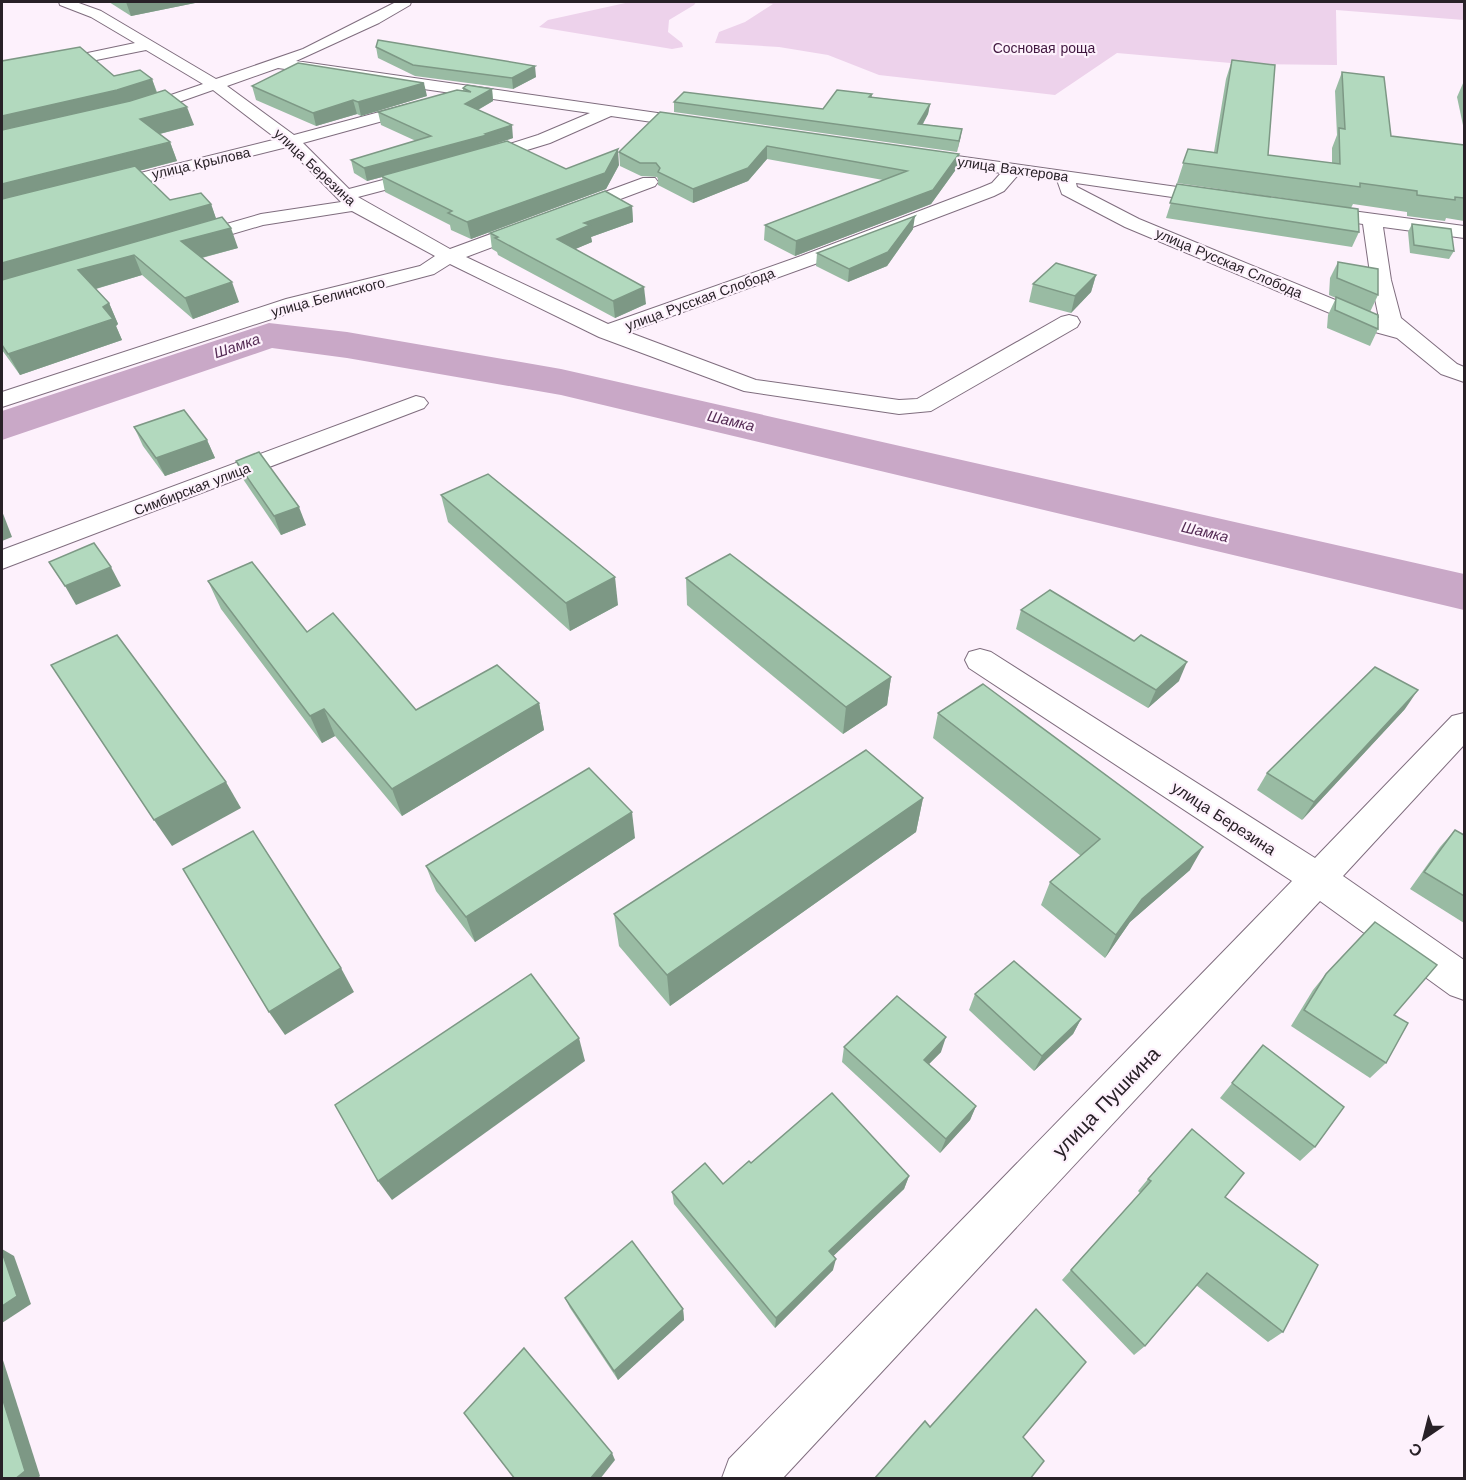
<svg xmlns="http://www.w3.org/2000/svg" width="1466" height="1480" font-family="'Work Sans',sans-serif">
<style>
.green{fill:#edd2eb}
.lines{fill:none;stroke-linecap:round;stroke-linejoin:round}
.river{fill:#c9a8c7;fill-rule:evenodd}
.street-casing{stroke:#7f6d7e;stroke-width:2}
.street{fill:#fff;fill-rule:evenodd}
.wall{fill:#99bba3}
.shaded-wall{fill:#7d9885}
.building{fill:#b2d9be;stroke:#7d9885;stroke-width:1.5}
.labels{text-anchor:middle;stroke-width:4.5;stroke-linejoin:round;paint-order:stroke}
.far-park-label{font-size:14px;fill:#40173f;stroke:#fdf1fc}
.far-street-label{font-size:14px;fill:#282127;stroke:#fdf1fc}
.far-water-label{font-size:15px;font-style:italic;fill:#542b54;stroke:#fdf1fc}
.street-label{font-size:16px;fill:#282127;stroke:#fdf1fc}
.near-street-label{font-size:20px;fill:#282127;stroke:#fdf1fc}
</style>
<rect width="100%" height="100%" fill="#fdf1fc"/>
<g class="green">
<path d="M630,2H696L694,5L669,20L668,32L682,43L683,47L672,49L539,27L548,20Z"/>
<path d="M756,2H1464V20L1336,10L1337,65L1242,64L1117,53L1055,95L879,75L828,55L779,47L715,43L719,32L745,22L773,4Z"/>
</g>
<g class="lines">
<path class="river" d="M269,323L347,332L561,369L1464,574V610L561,395L347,358L272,348L2,440V411Z"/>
<g class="street-casing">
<g id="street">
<path d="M59,2H76L101,11L216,79L303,49L396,2H411L410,5L379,23L296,61L706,120L708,124L706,128L700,129L611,116L550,143L478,165L472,164L469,160L472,156L538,135L590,113L278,68L227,86L294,135L424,100L430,102L432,105L430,108L303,143L349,189L428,168L434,169L437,173L434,177L358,197L450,249L643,178H655L658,182L655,186L466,257L608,324L801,256L980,188L992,183L1001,173L908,159L905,155L908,151L914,150L1227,194L1229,198L1227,202L1220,204L1076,183L1077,187L1139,219L1379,318L1371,280L1363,224L1308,216L1306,212L1308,208L1315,206L1464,226V238L1383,227L1391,280L1401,318L1457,364L1464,367V382L1441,374L1397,338L1375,332L1125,227L1062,194L1057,180L1018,175L1004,191L994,196L815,264L628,332L756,380L899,400L917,399L1061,317L1069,315L1077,317L1080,322L1077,327L931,411L899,414L744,391L599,337L450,264L434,274L302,309L2,407V392L286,299L420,266L435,256L352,211L263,225L188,247L181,245L178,241L181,237L261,214L341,202L287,147L102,193L96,192L93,188L96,184L277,139L213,90L142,115H130L128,112L130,109L203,84L146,50L2,79V71L135,43L91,17L60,5Z"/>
<path d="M416,396L424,398L428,403L424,408L2,569V550Z"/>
<path d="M980,649L991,652L1315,858L1452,716L1464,713V745L1343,876L1464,960V1000L1450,995L1320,901L783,1478H722L729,1459L1292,881L969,668L965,660L969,652Z"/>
</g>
</g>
<use href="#street" class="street"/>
</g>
<g class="wall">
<path d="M109,2H200L131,16Z"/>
<path d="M376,47L536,77L513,89L415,76L378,58Z"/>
<path d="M1232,60L1268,155L1332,163V148L1337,135L1335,91L1342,72L1391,136L1464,145V221L1446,218L1445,221L1407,216V212L1353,204L1351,208L1177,183L1188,149L1214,152L1226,79Z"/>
<path d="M2,61L114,76L152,79L157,92L194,125L160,134L170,142L177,161L139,171L170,200L211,204L216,219L238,248L202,258L239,302L193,319L142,275L96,289L109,303L118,324L116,326L122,340L20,375L2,350Z"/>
<path d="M1464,81V130L1457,97Z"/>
<path d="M252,86L427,96L361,116L357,114L316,126L256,100Z"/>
<path d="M463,88L492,89L493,101L478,110L513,138L489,146L566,169L619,165L606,189L471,239L451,230L450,225L385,192L382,177L367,181L354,173L351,160L416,141L381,125L378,112L463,91Z"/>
<path d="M872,94V97L930,104L928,114L923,124L962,129L957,152L674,112V102L823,109Z"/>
<path d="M660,112L959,154L957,168L931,204L795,256L764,240L765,225L883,180L767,159L748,181L693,203L658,185V179L657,177L641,176L620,166L619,152Z"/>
<path d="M1177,184L1359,232L1352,247L1166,218Z"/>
<path d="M632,206L633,222L591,237L592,242L575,249L646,304L615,318L498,255L497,252L492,249L490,233Z"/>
<path d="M1412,224L1454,251L1449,259L1410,253L1408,232Z"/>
<path d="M913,229L887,266L848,282L816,266L817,253Z"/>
<path d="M1338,262L1378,295L1370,312L1378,329L1370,346L1327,328L1328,315L1336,298L1329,295L1330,278Z"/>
<path d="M1096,275L1091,292L1071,313L1029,302L1033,284Z"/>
<path d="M134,427L207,440L215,458L165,476L143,446Z"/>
<path d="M236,461L306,525L281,535L243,479Z"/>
<path d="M441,495L618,605L570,631L448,522Z"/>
<path d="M686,578L891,677L887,705L843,734L687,605Z"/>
<path d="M208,581L307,632L416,710L539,703L544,730L402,816L335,736L322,743L221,609Z"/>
<path d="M1021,610L1179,681L1148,708L1016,629Z"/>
<path d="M1405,709L1302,820L1257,790L1267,773Z"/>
<path d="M938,713L1190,870L1130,922L1105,958L1041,905L1050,882L1081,856L933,738Z"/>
<path d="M923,798L916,832L670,1006L619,946L614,914Z"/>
<path d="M1455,830L1464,835V923L1410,889L1440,847Z"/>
<path d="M635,838L475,942L436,891L426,866Z"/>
<path d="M1326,974L1394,1015L1386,1063L1370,1078L1291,1026L1313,990Z"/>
<path d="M975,994L1081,1019L1073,1034L1034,1071L969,1010Z"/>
<path d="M1263,1045L1315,1147L1300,1161L1220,1098Z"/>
<path d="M844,1047L941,1052L929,1064L976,1106L970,1120L940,1153L842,1062Z"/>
<path d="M751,1163L909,1176L904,1189L833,1256V1270L775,1328L674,1204L672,1192L723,1184Z"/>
<path d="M1148,1179L1225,1197L1283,1332L1268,1342L1196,1285L1145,1346L1134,1355L1062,1280L1140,1193L1138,1191Z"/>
<path d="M565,1298L683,1309L684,1320L618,1380L570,1308Z"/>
</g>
<g class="shaded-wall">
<path d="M126,2H200L131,16Z"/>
<path d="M535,66L536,77L513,89L512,78Z"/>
<path d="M152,79L158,97L2,136V116Z"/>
<path d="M424,83L427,96L361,116L358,102Z"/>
<path d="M492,89L493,101L467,116L465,104Z"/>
<path d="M353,100L357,114L316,126L313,113Z"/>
<path d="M930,104L928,114L917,134L918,124Z"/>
<path d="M187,107L194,125L147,137L140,119Z"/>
<path d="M512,125L513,138L489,146L381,176L382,177L367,181L364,168L485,134Z"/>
<path d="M962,129L960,140L957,152L959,141Z"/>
<path d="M170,142L177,161L2,206V184Z"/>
<path d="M767,146V159L748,181L693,203V189Z"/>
<path d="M618,149L619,165L606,189L471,239L467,222Z"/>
<path d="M959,154L957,168L931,204L795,256L796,241Z"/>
<path d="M211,204L218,224L2,287V263Z"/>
<path d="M632,206L633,222L591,237L592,242L559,256L557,239L584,223Z"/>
<path d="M915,216L913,229L887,266L848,282L849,269Z"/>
<path d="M231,228L238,248L189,261L181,241Z"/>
<path d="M134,255L142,275L88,291L78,270Z"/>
<path d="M1096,275L1091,292L1071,313L1075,296Z"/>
<path d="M232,282L239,302L193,319L185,298Z"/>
<path d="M644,287L646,304L615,318L613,301Z"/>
<path d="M109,303L118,324L116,326L122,340L20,375L8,354L103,307Z"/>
<path d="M207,440L215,458L165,476L156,458Z"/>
<path d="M299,507L306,525L281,535L274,516Z"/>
<path d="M2,511L12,537L2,541Z"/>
<path d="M111,567L121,586L76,605L65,586Z"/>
<path d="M615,577L618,605L570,631L566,603Z"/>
<path d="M1187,662L1179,681L1148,708L1156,690Z"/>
<path d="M891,677L887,705L843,734L846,707Z"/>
<path d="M1418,690L1405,709L1302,820L1314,802Z"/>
<path d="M539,703L544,730L402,816L392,789Z"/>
<path d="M324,709L335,736L322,743L310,716Z"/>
<path d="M226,782L241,808L172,846L154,820Z"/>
<path d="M923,798L916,832L670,1006L667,975Z"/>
<path d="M632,812L635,838L475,942L466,917Z"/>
<path d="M1203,847L1190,870L1130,922L1105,958L1116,935L1142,899Z"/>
<path d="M341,968L354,992L285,1035L269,1012Z"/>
<path d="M1081,1019L1073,1034L1034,1071L1042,1056Z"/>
<path d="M946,1037L941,1052L919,1074L924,1060Z"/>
<path d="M579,1038L585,1061L392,1200L378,1181Z"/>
<path d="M976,1106L970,1120L940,1153L946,1139Z"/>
<path d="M909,1176L904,1189L826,1263L829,1251Z"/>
<path d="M2,1249L14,1256L31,1304L2,1323Z"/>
<path d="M836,1259L833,1270L775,1328L776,1318Z"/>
<path d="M683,1309L684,1320L618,1380L614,1371Z"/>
<path d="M2,1357L40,1476L37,1479H15L2,1397Z"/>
<path d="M612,1453L615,1460L600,1479H590Z"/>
</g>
<g class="building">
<path d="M378,40L535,66L512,78L413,65L376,47Z"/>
<path d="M80,47L114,76L140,70L152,79L117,90L2,116V61Z"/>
<path d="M1232,60L1275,65L1268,155L1340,164L1339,128L1345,129L1342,72L1384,77L1391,136L1464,145V198L1455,197V200L1417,195V191L1360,183V187L1183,163L1188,149L1217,153Z"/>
<path d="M298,63L424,83L358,102L353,100L313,113L252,86Z"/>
<path d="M467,85L492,89L465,104L512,125L485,134L487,135L364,168L351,160L431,136L378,112L457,90L471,92L463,88Z"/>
<path d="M165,90L187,107L140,119L170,142L2,184V130L130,101Z"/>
<path d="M837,90L872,94L869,97L930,104L918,124L962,129L959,141L674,102L684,92L823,109Z"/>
<path d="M660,112L959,154L933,190L796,241L765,225L907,171L767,146L748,168L693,189L658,172L660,168L656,163H640L619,152Z"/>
<path d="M507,141L566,169L618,149L605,173L467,222L448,213L452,211L381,176Z"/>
<path d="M135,166L170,200L201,193L211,204L2,263V199Z"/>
<path d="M1177,184L1358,209L1359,232L1170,203Z"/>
<path d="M605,191L632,206L584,223L590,225L557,239L644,287L613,301L495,238L498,237L490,233Z"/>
<path d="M915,216L888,252L849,269L817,253Z"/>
<path d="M222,217L231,228L181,241L232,282L185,298L134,255L78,270L109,303L103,307L113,319L8,354L2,345V280Z"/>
<path d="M1412,224L1451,229L1454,251L1414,245Z"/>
<path d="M1338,262L1378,269V295L1337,278Z"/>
<path d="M1056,263L1096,275L1075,296L1033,284Z"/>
<path d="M1336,297L1378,315V329L1335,310Z"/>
<path d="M184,410L207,440L156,458L134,427Z"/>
<path d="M259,452L299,507L274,516L236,461Z"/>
<path d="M488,474L615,577L566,603L441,495Z"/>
<path d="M94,543L111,567L65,586L49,562Z"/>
<path d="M730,554L891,677L846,707L686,578Z"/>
<path d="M252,562L307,632L333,613L416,710L497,665L539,703L392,789L324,709L310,716L208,581Z"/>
<path d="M1050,590L1134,641L1141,635L1187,662L1156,690L1021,610Z"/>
<path d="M117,635L226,782L154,820L51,665Z"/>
<path d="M1375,667L1418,690L1314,802L1267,773Z"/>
<path d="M983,684L1203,847L1142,899L1116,935L1050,882L1100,839L938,713Z"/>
<path d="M866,750L923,798L667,975L614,914Z"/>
<path d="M589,768L632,812L466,917L426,866Z"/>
<path d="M1455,830L1464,835V896L1424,872Z"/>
<path d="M253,831L341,968L269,1012L183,869Z"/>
<path d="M1375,922L1437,965L1394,1015L1408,1023L1386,1063L1304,1010L1326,974Z"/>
<path d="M1014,961L1081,1019L1042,1056L975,994Z"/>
<path d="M531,974L579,1038L378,1181L335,1105Z"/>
<path d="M897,996L946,1037L924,1060L976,1106L946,1139L844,1047Z"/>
<path d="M1263,1045L1344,1107L1315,1147L1232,1083Z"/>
<path d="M832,1093L909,1176L829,1251L836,1259L776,1318L672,1192L705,1163L723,1184L749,1161L751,1163Z"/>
<path d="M1192,1129L1244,1173L1225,1197L1318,1265L1283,1332L1207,1273L1145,1346L1071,1270L1151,1181L1148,1179Z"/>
<path d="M632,1241L683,1309L614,1371L565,1298Z"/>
<path d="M2,1252L17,1296L2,1306Z"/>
<path d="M1036,1309L1086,1362L1023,1437L1044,1461L1030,1479H874L925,1421L930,1427Z"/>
<path d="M524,1348L612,1453L590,1479H515L464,1413Z"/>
<path d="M2,1397L25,1471L15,1479H2Z"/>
</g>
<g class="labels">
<g class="far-park-label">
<text x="1044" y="53">Сосновая роща</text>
</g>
<g class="far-street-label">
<text transform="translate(201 163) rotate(-13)" y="5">улица Крылова</text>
<text transform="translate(315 167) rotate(43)" y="5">улица Березина</text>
<text transform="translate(1013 169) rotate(8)" y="5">улица Вахтерова</text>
<text transform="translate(1229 263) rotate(23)" y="5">улица Русская Слобода</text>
<text transform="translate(328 297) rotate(-15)" y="5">улица Белинского</text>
<text transform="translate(700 299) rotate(-20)" y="5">улица Русская Слобода</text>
<text transform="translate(192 489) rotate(-21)" y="5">Симбирская улица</text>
</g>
<g class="far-water-label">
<text transform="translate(237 346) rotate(-19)" y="5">Шамка</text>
<text transform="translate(731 421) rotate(13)" y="5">Шамка</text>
<text transform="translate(1205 532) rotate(13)" y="5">Шамка</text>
</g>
<g class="street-label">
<text transform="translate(1224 818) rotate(33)" y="6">улица Березина</text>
</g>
<g class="near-street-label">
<text transform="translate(1106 1102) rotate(-46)" y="7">улица Пушкина</text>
</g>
</g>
<rect width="1466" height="1480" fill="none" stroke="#282127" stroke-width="6"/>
<g transform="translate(1424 1438) rotate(215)" stroke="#fdf1fc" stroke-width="4.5" paint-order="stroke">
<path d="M0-4.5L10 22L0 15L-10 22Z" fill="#282127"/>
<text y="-9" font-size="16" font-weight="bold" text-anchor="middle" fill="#282127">С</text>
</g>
</svg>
